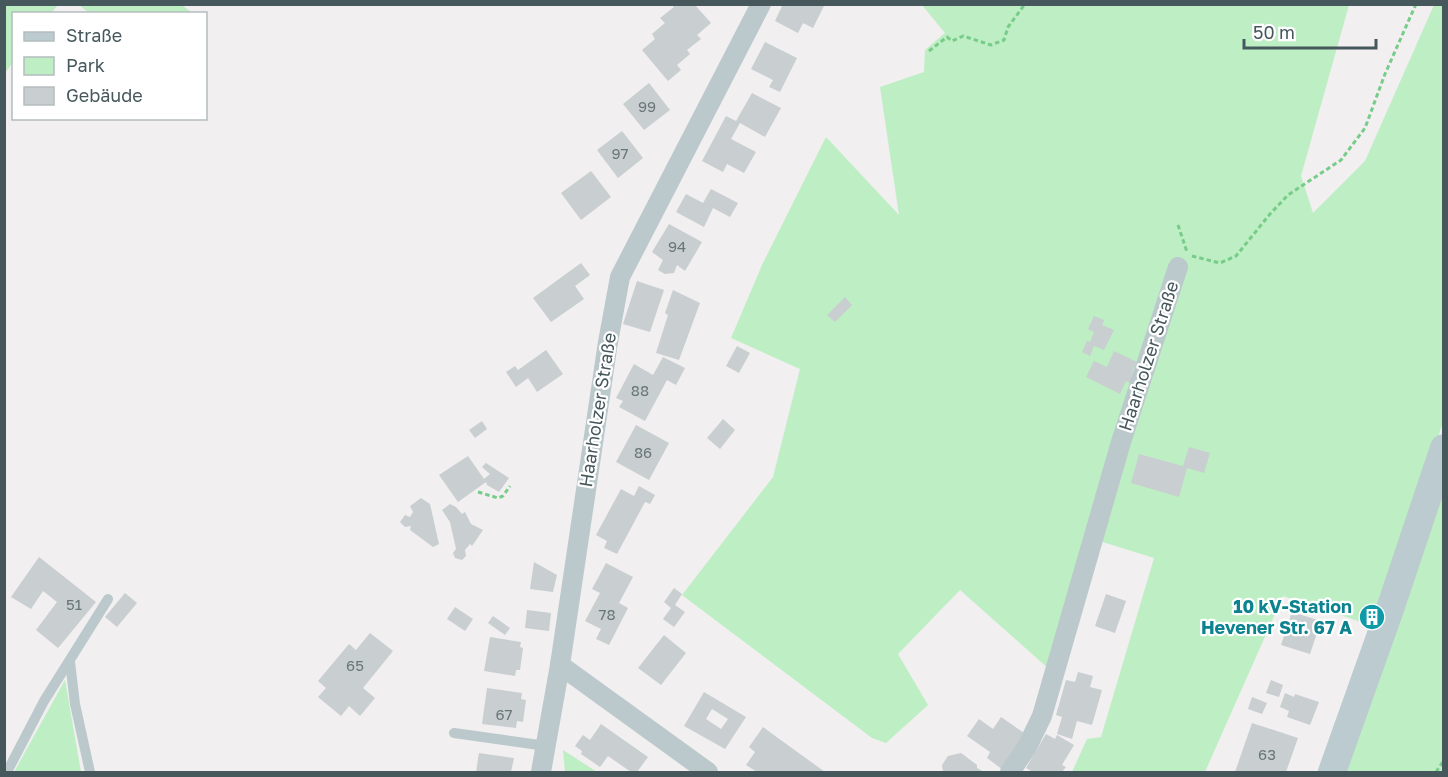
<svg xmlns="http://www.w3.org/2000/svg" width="1448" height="777" font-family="'Golos Text',sans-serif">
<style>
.green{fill:#beeec3}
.building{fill:#c9ced1;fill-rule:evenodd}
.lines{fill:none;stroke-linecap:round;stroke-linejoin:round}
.path{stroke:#77cc8a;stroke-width:3;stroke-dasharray:4.5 3;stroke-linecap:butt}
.lane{stroke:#bbc8cc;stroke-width:10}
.street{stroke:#bbc8cc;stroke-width:20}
.secondary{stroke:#bbcbd0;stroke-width:28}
.labels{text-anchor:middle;stroke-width:4.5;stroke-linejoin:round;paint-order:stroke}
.number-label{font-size:15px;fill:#687679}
.street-label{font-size:18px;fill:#47585c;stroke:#fff}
.culture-label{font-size:18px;font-weight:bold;fill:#0d838f;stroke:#fff;text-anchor:end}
</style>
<rect width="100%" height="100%" fill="#f1eff0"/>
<g class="green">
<path d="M5,4L58,5L51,13L14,14L13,62L5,73Z"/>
<path d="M79,5H182L192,13H89Z"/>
<path d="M922,5H1349L1301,176L1313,213L1365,161L1434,5H1443V422L1381,611L1369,608L1364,623L1283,596L1205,772H1072L1087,739L1101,737L1154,558L1096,540L1049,669L960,590L898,654L928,705L886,743L872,738L682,595L773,477L800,369L731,338L762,265L826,137L899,215L880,87L924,72L925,50L945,33Z"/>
<path d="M1443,484V772H1334Z"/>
<path d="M65,680L81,772H14Z"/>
<path d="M563,750L597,772H565Z"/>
</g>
<g class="building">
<path d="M783,4H825L813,28L803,23L798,33L775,21Z"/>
<path d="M672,5H695L711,23L697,35L701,39L687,50L690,54L677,65L681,70L668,81L642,50L655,39L652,34L665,23L660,18L674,7Z"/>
<path d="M765,42L797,58L780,92L769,87L773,80L751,69Z"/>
<path d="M649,83L670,110L644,130L623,104Z"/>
<path d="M752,93L781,108L765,137L740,123L731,139L756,152L744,173L727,164L723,172L702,161L726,116L736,121Z"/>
<path d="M622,131L643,158L618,178L597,150Z"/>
<path d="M591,171L611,197L581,220L561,193Z"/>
<path d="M711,189L738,203L730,217L713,208L704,227L676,212L686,194L703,203Z"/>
<path d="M669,224L702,242L685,271L677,265L674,273L665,274L658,270L663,260L652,252Z"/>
<path d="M581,263L590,275L575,286L584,299L551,322L533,298Z"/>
<path d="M637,281L664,290L650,332L623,324Z"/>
<path d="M673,290L700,303L679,360L656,353L668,315L665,313Z"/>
<path d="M845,297L852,305L835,322L827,315Z"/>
<path d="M1094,316L1104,320L1102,325L1114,330L1104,350L1094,346L1090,356L1082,352L1087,341L1090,342L1094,332L1088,329Z"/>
<path d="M737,346L750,353L739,373L726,366Z"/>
<path d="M546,350L563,374L537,392L528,378L516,387L506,372L515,366L518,370Z"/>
<path d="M1114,351L1137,362L1132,372L1135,374L1130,383L1126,381L1120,394L1086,377L1094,361L1107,367Z"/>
<path d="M663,357L685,368L676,385L667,380L645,421L619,407L623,401L616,398L634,364L653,375Z"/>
<path d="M723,419L735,430L720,449L707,438Z"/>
<path d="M482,421L487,429L475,438L469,430Z"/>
<path d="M636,425L669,443L649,480L616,462Z"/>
<path d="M1189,447L1210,453L1204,473L1187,468L1179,497L1131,483L1139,454L1183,466Z"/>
<path d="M468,456L484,479L490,474L482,467L486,463L509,478L499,492L487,485L486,482L458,502L439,475Z"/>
<path d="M639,486L655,495L650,504L645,502L617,554L604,548L607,541L596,535L621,489L634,496Z"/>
<path d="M421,498L430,504L439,544L433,547L410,530L411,526L405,527L400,522L405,515L410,517L413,512L410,506Z"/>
<path d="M450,504L456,507L462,514L465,512L471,524L483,530L472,546L470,544L465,550L466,556L462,560L455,558L453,553L456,549L450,522L442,510Z"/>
<path d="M39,557L96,602L58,648L36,630L57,602L43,591L31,609L11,597Z"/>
<path d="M534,562L557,575L553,592L530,589Z"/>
<path d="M606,563L633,577L619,603L628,608L609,645L596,639L601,629L585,621L600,593L592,589Z"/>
<path d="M674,588L682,594L675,605L685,612L674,627L663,619L671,608L664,602Z"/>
<path d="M125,593L137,603L117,627L105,617Z"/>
<path d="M1106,594L1126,601L1115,633L1095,626Z"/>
<path d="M455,607L473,619L465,631L447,619Z"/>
<path d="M527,610L551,613L549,631L525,628Z"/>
<path d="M1292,612L1321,621L1310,654L1281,645Z"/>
<path d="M493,616L510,628L505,635L488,623Z"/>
<path d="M370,633L393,651L363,688L375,698L360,716L349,706L341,716L318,697L326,688L318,681L349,644L356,650Z"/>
<path d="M664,635L686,653L661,685L638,668Z"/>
<path d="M490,637L521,642L520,647L523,648L520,670H516L515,676L484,671Z"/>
<path d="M1078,672L1093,676L1090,687L1102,690L1092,725L1077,721L1072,739L1057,734L1062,717L1056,715L1066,680L1075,682Z"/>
<path d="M1271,680L1283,685L1279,697L1266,693Z"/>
<path d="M487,688L522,693L521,699L526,700L523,722L517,721L516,728L482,724Z"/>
<path d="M704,692L746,717L725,749L684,726ZM712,709L728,719L721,729L706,719Z"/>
<path d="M1285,693L1294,697L1295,694L1319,702L1310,725L1287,717L1289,711L1280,707Z"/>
<path d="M1252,697L1267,703L1262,714L1248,709Z"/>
<path d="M1001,717L1027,735L1003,770L987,758L990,752L967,736L979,719L993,729Z"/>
<path d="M1252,723L1298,738L1286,772H1235Z"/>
<path d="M601,724L648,757L637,772H631L608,756L600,767L581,754L582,751L575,746L583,735L590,740Z"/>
<path d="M763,727L778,738L825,772H757L746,765L755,752L749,747Z"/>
<path d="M1046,734L1055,739L1057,735L1074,745L1062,765L1066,767L1062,772H1033L1026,768Z"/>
<path d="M479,753L514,758L511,772H476Z"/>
<path d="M961,753L977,765V768L984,772H943L942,765L948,756Z"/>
</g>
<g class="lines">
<g class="path">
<path d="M929,51L947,37L952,41L963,36L991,45L1004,40L1008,27L1025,4"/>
<path d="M1178,225L1187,252"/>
<path d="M1192,256L1220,263L1236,256L1270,214L1288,195L1341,160L1365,128L1385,74L1416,4"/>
<path d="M478,492L498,498L503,496L510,486"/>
<path d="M1436,772L1444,760"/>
</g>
<g class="lane">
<path d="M70,662L75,704L90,772"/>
<path d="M454,733L546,746"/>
<path d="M7,772L44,701L108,599"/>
</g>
<g class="street">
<path d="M541,772L560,665"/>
<path d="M708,772L560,665L608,342L620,277L761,4"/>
<path d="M1010,772L1027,747L1042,716L1121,442L1178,267"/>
</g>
<path class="secondary" d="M1332,772L1389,612L1444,448"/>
</g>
<defs>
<g id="building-disc" transform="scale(1.35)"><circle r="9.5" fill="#0f9aa8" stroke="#fff"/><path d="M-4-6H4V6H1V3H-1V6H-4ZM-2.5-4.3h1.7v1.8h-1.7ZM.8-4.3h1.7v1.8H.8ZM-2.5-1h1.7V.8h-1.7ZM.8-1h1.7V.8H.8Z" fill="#fff"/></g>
</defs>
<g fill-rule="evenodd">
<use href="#building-disc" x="1372" y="617"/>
</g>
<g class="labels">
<g class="number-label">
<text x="647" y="112">99</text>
<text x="620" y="159">97</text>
<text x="677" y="252">94</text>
<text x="640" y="396">88</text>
<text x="643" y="458">86</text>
<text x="74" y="610">51</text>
<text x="607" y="620">78</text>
<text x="355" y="671">65</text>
<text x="504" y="720">67</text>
<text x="1267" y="760">63</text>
</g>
<g class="street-label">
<text transform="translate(1149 356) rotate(-72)" y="6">Haarholzer Straße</text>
<text transform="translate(598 410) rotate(-81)" y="6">Haarholzer Straße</text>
</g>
<g class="culture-label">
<text x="1352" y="613">10 kV-Station<tspan x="1352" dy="21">Hevener Str. 67 A</tspan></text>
</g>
</g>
<rect width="1448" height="777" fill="none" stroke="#47585c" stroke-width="12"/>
<rect x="12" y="12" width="195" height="108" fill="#ffffff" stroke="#b5bcbe" stroke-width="1.5"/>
<rect x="24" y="32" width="30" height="9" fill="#bbcbd0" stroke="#b5bcbe" stroke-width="1.5"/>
<text x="66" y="42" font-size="18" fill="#47585c">Straße</text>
<rect x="24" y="57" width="30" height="18" fill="#beeec3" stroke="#b5bcbe" stroke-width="1.5"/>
<text x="66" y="72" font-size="18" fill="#47585c">Park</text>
<rect x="24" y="87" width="30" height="18" fill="#c9ced1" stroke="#b5bcbe" stroke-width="1.5"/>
<text x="66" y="102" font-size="18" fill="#47585c">Gebäude</text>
<path d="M1244 39v9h132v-9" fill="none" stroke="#47585c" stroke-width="3"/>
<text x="1253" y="39" font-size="18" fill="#47585c" stroke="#ffffff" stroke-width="4.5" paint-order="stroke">50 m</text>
</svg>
